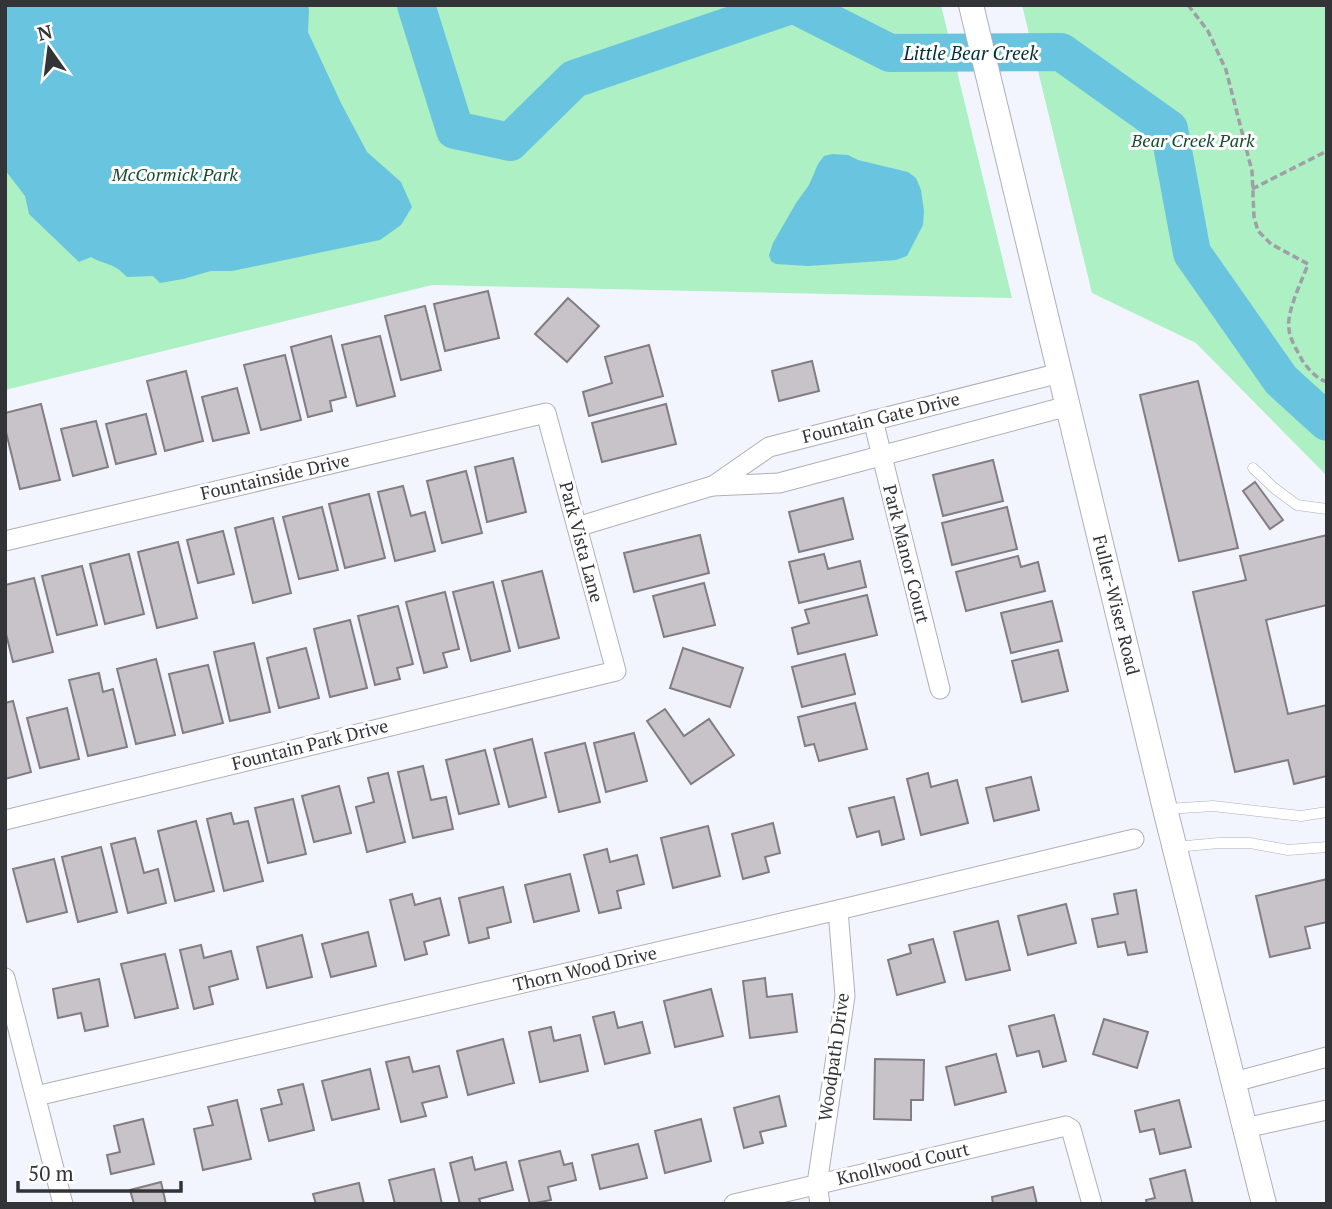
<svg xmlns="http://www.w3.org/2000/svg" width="1332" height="1209" font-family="'PT Serif',serif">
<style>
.green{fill:#acf0c3}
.water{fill:#69c4e0}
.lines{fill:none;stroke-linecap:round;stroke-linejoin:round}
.river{stroke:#69c4e0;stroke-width:38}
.building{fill:#c8c2c9;stroke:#827d83;stroke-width:2}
.service-casing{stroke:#aeb0b8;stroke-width:11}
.minor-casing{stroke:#aeb0b8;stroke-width:21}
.tertiary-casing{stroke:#aeb0b8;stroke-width:26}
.path{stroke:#9fa0a7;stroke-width:3.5;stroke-dasharray:7 3.5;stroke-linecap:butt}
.service{stroke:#fff;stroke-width:10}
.minor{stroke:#fff;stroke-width:19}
.tertiary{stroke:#fff;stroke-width:24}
.labels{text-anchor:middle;stroke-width:6;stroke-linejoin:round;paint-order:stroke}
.park-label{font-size:18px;font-style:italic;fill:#174c2f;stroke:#fff}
.street-label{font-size:18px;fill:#333438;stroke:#fff}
.water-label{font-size:19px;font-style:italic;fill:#012f3a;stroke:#fff}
</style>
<rect width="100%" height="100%" fill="#f3f5fe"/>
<g class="green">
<path d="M5,5H941L1012,298L432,285L5,390Z"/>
<path d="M1022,5H1327V476L1196,343L1092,293Z"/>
</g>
<g class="water">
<path d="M5,5H308L309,10L308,32L341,103L367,152L401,182L412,207L401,225L380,240L232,271H211L183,279L160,283L153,276L127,277C113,262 107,266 91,257L79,262L29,214L25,196L5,170Z"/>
<path d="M832,154L848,155L858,160L908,172L916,178L921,190L924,211L923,225L907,256L896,260L808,266L776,264L771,261L769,255L773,243L796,203L809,185L818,164L824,156Z"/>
</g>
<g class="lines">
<g class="river">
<path d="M416,5L455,130L510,142L574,79L791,5"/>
<path d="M795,5L890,53L1061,52L1169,129L1192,253L1281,380L1327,422"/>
</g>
</g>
<g class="building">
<path d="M488,291L499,338L445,351L434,304Z"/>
<path d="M568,298L599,326L567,362L535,334Z"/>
<path d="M425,306L441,370L401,380L385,316Z"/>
<path d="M331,336L346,397L330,401L332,411L308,417L291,347Z"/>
<path d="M380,336L395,396L357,406L342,345Z"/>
<path d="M649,345L663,396L589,416L583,392L612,383L605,357Z"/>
<path d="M285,355L301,420L261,430L244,365Z"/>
<path d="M812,361L819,391L779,401L772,371Z"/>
<path d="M186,371L203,441L165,451L147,381Z"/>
<path d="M1198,381L1238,548L1179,561L1140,395Z"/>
<path d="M237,388L249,433L213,441L202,397Z"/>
<path d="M41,404L60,480L20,489L5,428V413Z"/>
<path d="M666,404L676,444L602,462L592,423Z"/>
<path d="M146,414L156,454L116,464L106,424Z"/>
<path d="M96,421L108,467L73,476L61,429Z"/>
<path d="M513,458L526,512L487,522L475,467Z"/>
<path d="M993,460L1003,501L943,516L933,475Z"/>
<path d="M466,471L482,533L442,543L427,481Z"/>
<path d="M1255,482L1283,520L1270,529L1243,491Z"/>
<path d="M403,486L411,516L425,512L435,551L395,561L378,492Z"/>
<path d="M369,494L385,558L345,568L329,504Z"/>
<path d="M843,498L853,539L799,552L789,512Z"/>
<path d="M322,507L338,570L299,579L283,517Z"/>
<path d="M1007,507L1017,549L952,565L942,523Z"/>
<path d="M273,518L291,593L253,603L235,528Z"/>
<path d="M223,531L234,574L198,583L187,540Z"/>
<path d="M700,535L709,573L634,592L624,553Z"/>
<path d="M1327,535V605L1266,620L1288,714L1327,705V776L1294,784L1288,760L1235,772L1193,592L1246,580L1240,556Z"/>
<path d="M178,542L197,618L157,628L138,552Z"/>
<path d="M129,554L144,614L105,624L90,564Z"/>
<path d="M824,554L828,569L860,561L866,587L799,603L789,562Z"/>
<path d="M1018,556L1021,567L1038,562L1045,591L966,611L956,572Z"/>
<path d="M82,566L97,625L57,635L42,576Z"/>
<path d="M542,571L559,638L519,648L502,581Z"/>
<path d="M34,578L53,652L13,662L5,630V585Z"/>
<path d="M493,582L510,651L471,661L453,592Z"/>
<path d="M704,583L715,625L664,637L653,596Z"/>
<path d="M445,592L459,649L443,653L447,667L424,673L406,602Z"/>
<path d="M867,595L877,635L798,654L792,628L809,623L805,610Z"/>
<path d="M1052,601L1062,641L1011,653L1001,613Z"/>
<path d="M398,606L413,664L397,668L400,679L375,685L358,616Z"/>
<path d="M350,620L367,688L330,697L314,629Z"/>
<path d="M254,643L270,712L230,721L214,652Z"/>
<path d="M306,648L319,698L279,708L267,658Z"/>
<path d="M683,648L743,668L730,707L670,688Z"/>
<path d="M1058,650L1068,691L1022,702L1012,661Z"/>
<path d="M845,654L855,694L802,707L792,667Z"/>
<path d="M156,659L175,735L136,744L117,669Z"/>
<path d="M208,665L223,723L183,733L169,674Z"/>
<path d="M99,673L103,692L113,689L127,747L88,756L69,680Z"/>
<path d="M13,701L31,772L5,779V703Z"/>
<path d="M855,703L867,749L819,761L814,744L805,746L798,717Z"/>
<path d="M67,708L79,759L40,768L27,718Z"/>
<path d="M665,709L684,736L709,719L734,755L691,784L647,721Z"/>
<path d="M634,733L647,781L606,792L594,743Z"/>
<path d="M532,739L546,797L509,807L494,749Z"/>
<path d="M585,743L600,802L559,812L545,753Z"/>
<path d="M485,750L499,804L459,814L446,760Z"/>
<path d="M423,766L431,800L446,797L453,829L413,838L398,772Z"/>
<path d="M388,773L405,842L367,852L356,807L374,802L368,778Z"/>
<path d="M928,773L931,787L957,780L968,823L921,835L907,779Z"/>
<path d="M1031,777L1039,810L994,821L986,788Z"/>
<path d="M339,786L351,833L314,842L302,796Z"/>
<path d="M894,797L904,839L882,845L879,831L857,837L849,808Z"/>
<path d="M293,799L306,854L268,863L255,808Z"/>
<path d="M231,813L234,824L248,821L263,881L224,891L207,819Z"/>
<path d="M196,821L214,891L175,901L158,831Z"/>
<path d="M773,823L780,853L765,857L769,872L743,879L732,834Z"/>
<path d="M708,826L720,876L673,888L661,838Z"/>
<path d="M135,838L144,873L158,869L166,903L128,913L111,844Z"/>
<path d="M101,847L117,912L78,922L62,857Z"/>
<path d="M607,849L610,862L637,855L644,884L617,891L621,908L599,913L584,855Z"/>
<path d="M54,859L67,912L27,922L13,869Z"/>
<path d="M570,874L579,911L534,922L525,885Z"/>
<path d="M1327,879V922L1305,927L1310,948L1270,957L1256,896Z"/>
<path d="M503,887L511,922L487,928L489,938L469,943L459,898Z"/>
<path d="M1136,890L1147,952L1128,955L1125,942L1098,947L1092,919L1118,914L1114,894Z"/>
<path d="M412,894L415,905L440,898L449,935L424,942L427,954L405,960L390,900Z"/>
<path d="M1066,904L1076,943L1028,955L1018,916Z"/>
<path d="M998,921L1010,970L966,980L954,932Z"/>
<path d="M368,932L376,966L331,977L322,944Z"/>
<path d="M302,935L312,977L267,988L257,947Z"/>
<path d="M933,939L945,982L897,995L888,960L911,953L909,945Z"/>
<path d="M201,945L204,958L231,951L238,979L209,987L213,1004L194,1009L180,950Z"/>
<path d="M165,954L178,1008L135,1018L121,964Z"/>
<path d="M765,978L767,997L792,994L797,1032L750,1038L743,981Z"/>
<path d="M99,979L108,1026L85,1031L81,1013L58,1018L53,989Z"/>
<path d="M711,989L723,1036L675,1047L664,1001Z"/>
<path d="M614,1012L618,1028L642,1022L650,1053L605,1064L593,1017Z"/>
<path d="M1054,1015L1066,1061L1043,1067L1039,1051L1017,1056L1009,1026Z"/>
<path d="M1104,1019L1148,1032L1137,1068L1093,1054Z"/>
<path d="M551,1027L554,1041L580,1035L588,1071L540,1082L529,1032Z"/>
<path d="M503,1039L514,1083L468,1095L457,1051Z"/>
<path d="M996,1054L1006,1092L955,1105L946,1067Z"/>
<path d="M409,1057L413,1072L439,1066L447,1097L422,1103L426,1116L401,1122L386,1062Z"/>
<path d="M875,1059L924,1060L923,1100H911V1120L874,1119Z"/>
<path d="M370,1069L379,1109L332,1120L322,1081Z"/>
<path d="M303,1084L314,1130L269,1141L261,1109L282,1104L278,1090Z"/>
<path d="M779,1096L786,1126L760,1132L763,1143L744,1148L734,1108Z"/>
<path d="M237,1100L251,1159L203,1170L194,1129L213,1125L208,1107Z"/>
<path d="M1179,1100L1191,1147L1160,1154L1154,1129L1140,1132L1135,1111Z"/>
<path d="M143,1119L154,1164L111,1174L107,1155L120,1152L114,1126Z"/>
<path d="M701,1119L711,1161L665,1173L655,1131Z"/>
<path d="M638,1144L647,1178L600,1189L592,1155Z"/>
<path d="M560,1151L564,1165L572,1163L576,1180L548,1187L551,1200L530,1204L519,1161Z"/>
<path d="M472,1157L475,1170L506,1162L513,1190L479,1199L481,1204H460L450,1163Z"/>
<path d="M434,1169L442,1204H395L389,1180Z"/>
<path d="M1185,1170L1193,1204H1147L1146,1200L1155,1198L1150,1179Z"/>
<path d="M161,1182L166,1204H134L130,1190Z"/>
<path d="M359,1183L364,1204H316L313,1194Z"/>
<path d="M1033,1187L1037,1204H993L992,1197Z"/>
</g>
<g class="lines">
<g class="service-casing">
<g id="service">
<path d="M1253,468L1274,488L1297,505L1327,509"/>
<path d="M1167,809L1213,806L1301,816L1327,812"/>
<path d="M1175,847L1219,843H1250L1288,850L1327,847"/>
</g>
</g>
<g class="minor-casing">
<g id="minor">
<path d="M873,420L940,689"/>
<path d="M713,486L769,447L1060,373"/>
<path d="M577,527L712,486L779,483L1068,406"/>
<path d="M5,541L546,413L616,671L5,820"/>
<path d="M5,978L63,1204"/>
<path d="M1234,1082L1327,1057"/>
<path d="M36,1096L838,910L1134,839"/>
<path d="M1245,1128L1327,1110"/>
<path d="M734,1204L1066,1126L1071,1129L1092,1204"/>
<path d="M820,1204L817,1184L845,996L838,910"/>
</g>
</g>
<g class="tertiary-casing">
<path id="tertiary" d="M971,5L1165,809L1264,1204"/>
</g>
<g class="path">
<path d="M1188,5L1208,31L1226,70L1252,171L1254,217L1258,231L1271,244L1308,264C1302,281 1286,312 1289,329C1290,340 1297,350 1302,360C1308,369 1317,379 1327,382"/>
<path d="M1252,189L1327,151"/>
</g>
<use href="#service" class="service"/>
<use href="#minor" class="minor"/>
<use href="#tertiary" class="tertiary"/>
</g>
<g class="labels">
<g class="park-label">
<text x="1193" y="147">Bear Creek Park</text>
<text x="175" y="181">McCormick Park</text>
</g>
<g class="street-label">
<text transform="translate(881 418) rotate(-14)" y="6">Fountain Gate Drive</text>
<text transform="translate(275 477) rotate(-13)" y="6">Fountainside Drive</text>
<text transform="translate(581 542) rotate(75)" y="6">Park Vista Lane</text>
<text transform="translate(906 554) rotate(76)" y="6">Park Manor Court</text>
<text transform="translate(1116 605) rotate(76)" y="6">Fuller-Wiser Road</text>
<text transform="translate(310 745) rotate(-14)" y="6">Fountain Park Drive</text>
<text transform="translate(585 969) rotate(-13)" y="6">Thorn Wood Drive</text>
<text transform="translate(834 1057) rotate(-82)" y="6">Woodpath Drive</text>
<text transform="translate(903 1164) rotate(-13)" y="6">Knollwood Court</text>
</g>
<g class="water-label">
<text x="971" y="60">Little Bear Creek</text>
</g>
</g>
<rect width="1332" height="1209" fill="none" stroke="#333438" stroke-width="14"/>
<g transform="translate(49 49) rotate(346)" stroke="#ffffff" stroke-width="5" paint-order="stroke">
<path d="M0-5L12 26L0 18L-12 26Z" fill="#333438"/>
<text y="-10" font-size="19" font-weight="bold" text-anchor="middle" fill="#333438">N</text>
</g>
<path d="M18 1181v10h163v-10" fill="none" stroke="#333438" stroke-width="3.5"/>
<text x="28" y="1181" font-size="21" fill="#333438" stroke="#ffffff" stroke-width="5" paint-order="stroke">50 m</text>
</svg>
